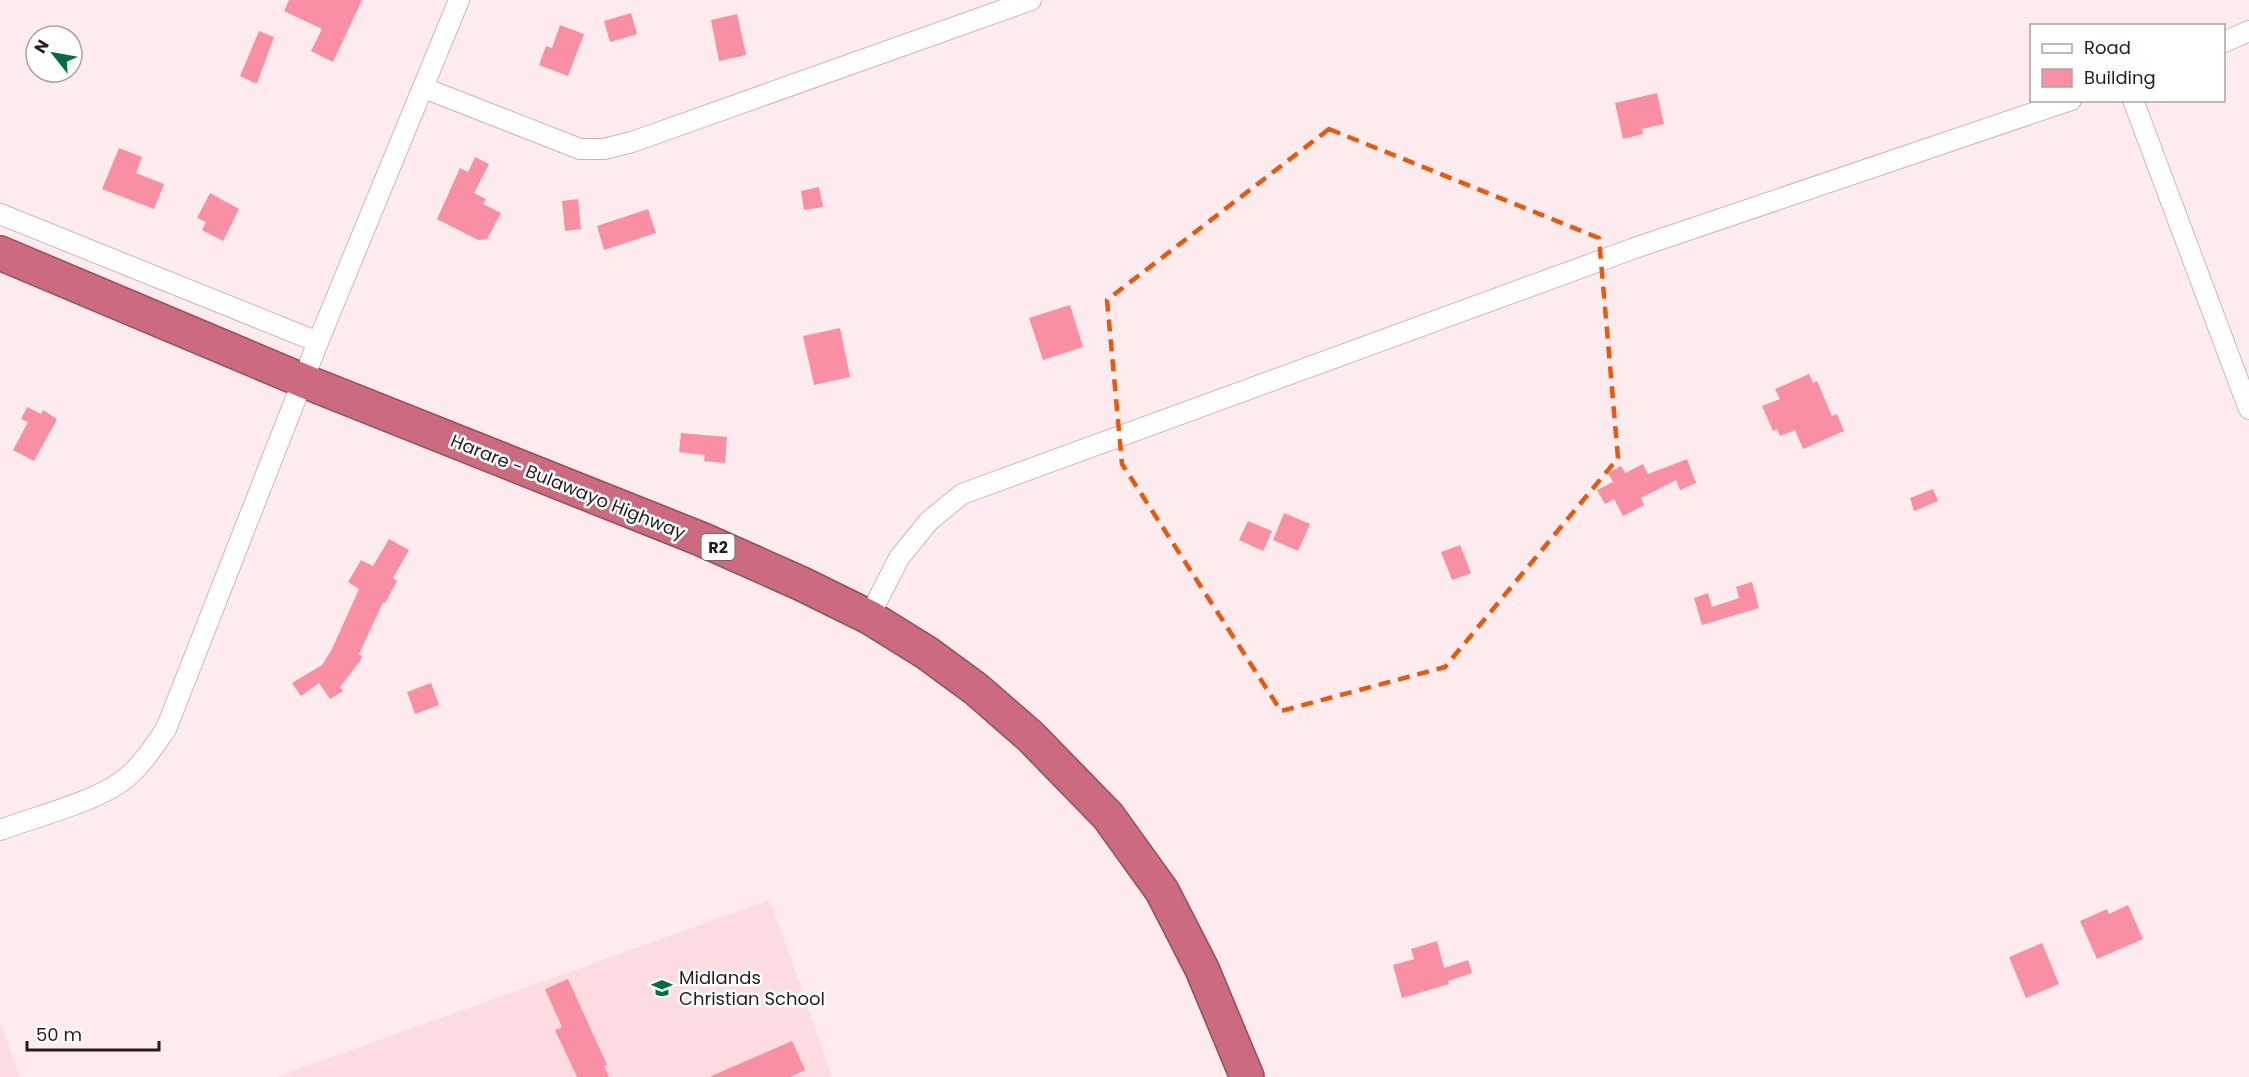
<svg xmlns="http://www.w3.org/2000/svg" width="2249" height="1077" font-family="Poppins,sans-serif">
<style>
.built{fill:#fcdce1}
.building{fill:#f98fa3}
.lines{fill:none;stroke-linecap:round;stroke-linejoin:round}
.street-casing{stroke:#d1b3b7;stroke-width:22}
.highway-casing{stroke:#924f5d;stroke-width:36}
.street{stroke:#fff;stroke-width:20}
.highway{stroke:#cc6b7f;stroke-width:33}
.marked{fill:none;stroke:#e8590c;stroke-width:4.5;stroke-dasharray:12 8;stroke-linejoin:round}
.labels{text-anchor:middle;stroke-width:5;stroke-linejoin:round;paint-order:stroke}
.shield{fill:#fff;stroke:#675f61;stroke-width:1.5}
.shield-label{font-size:16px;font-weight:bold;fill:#261b1d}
.street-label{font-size:18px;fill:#261b1d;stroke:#fff}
.poi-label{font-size:18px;fill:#261b1d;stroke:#fff;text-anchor:start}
</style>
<rect width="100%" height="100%" fill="#feebed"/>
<g class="built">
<path d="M770,900L832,1077H276Z"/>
<path d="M0,1022L20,1077H0Z"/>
</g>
<g class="building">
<path d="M289,0H362L333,62L311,51L322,29L284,11Z"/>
<path d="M631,13L637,34L610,42L604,21Z"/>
<path d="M737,14L746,55L719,61L711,20Z"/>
<path d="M560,25L584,34L568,76L539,65L546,46L552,48Z"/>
<path d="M259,31L274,37L257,83H255L240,76Z"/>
<path d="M1657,93L1664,124L1642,129L1643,134L1623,139L1615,103Z"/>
<path d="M119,148L142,157L136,173L164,184L154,209L102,189Z"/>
<path d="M475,157L489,164L474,193L486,199L483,204L501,213L487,239L478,240L437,219L460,168L468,172Z"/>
<path d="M819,187L823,207L804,210L801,191Z"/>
<path d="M210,193L239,209L223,241L202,230L206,222L197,218Z"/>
<path d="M578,199L581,229L565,231L562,201Z"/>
<path d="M648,209L656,233L604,250L597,226Z"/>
<path d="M1070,305L1083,347L1043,360L1029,318Z"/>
<path d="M840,328L850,377L814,385L803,336Z"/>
<path d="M1809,374L1813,383L1817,381L1832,416L1837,414L1844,431L1803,449L1795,430L1780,436L1777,429L1773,431L1762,406L1780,399L1775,389Z"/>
<path d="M27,407L41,414L43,410L57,419L34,461L13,450L28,422L21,419Z"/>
<path d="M681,433L727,437L725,463L704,461L705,455L679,452Z"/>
<path d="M1687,459L1696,483L1680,490L1676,480L1641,498L1644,505L1623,516L1614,499L1605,504L1597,490L1613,482L1608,473L1621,466L1625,473L1643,464L1648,474Z"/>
<path d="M1933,489L1938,501L1914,511L1910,498Z"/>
<path d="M1284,513L1310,524L1298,551L1273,540Z"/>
<path d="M1248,521L1272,531L1263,551L1239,540Z"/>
<path d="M389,539L409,550L393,578L397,581L385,603L383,602L359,654L362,656L360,661L340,687L343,691L330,699L319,683L301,696L292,683L322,665L332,649L359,589L348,582L361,560L373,566Z"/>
<path d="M1460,545L1471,573L1452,580L1441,552Z"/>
<path d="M1752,582L1759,608L1702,625L1694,598L1708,593L1712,607L1739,598L1736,587Z"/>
<path d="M431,683L439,705L415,714L407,692Z"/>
<path d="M2128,905L2143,939L2097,959L2080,921L2107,909L2109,914Z"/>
<path d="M1437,941L1444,968L1468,960L1472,973L1448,981L1449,984L1402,998L1393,965L1414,959L1411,949Z"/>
<path d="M2042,943L2059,984L2026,998L2009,957Z"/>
<path d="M568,979L607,1065L604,1066L609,1077H577L555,1030L562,1027L545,989Z"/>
<path d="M792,1041L805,1070L790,1077H709Z"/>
</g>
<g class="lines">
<g class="street-casing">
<g id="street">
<path d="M2224,42L2249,31"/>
<path d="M424,88L580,149H604L632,142L1031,0"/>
<path d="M2133,100L2249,409"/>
<path d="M0,214L318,342"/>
<path d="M869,617L899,558L929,521L962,494L1632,249L2071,100"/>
<path d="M0,830C37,816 89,804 121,782C140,768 153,748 166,729L318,342L459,0"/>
</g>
</g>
<g class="highway-casing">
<path id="highway" d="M0,253L304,381L701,539L802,584L869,617L927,653L976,689L1030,736L1108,816L1162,891L1202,969L1247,1077"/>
</g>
<use href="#street" class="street"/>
<use href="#highway" class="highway"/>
</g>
<path class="marked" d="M1329,129L1599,238L1618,458L1445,667L1281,711L1122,464L1107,300Z"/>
<defs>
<g id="school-bare" transform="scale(1.62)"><path d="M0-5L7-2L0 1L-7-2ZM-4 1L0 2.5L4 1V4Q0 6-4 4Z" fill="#046d43" stroke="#fff" stroke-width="2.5" paint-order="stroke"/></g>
</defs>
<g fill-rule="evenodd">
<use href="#school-bare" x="662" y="988"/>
</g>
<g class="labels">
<rect class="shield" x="701.5" y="534" width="33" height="26" rx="4.5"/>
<g class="shield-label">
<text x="718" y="553">R2</text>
</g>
<g class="street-label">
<text transform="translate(568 487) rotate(22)" y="6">Harare - Bulawayo Highway</text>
</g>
<g class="poi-label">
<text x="679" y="984">Midlands<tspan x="679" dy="21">Christian School</tspan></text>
</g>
</g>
<rect x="2030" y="24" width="195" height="78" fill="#ffffff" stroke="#a8a4a5" stroke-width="1.5"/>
<rect x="2042" y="44" width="30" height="9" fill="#ffffff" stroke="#a8a4a5" stroke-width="1.5"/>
<text x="2084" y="54" font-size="18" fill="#261b1d">Road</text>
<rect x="2042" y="69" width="30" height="18" fill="#f98fa3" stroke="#a8a4a5" stroke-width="1.5"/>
<text x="2084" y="84" font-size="18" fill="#261b1d">Building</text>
<g transform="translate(54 54) rotate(301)"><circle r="28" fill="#ffffff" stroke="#a8a4a5" stroke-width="1.5"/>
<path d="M0-4.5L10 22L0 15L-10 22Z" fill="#046d43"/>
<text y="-9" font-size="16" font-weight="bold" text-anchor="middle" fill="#261b1d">N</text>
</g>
<path d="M27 1041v9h132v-9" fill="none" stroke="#261b1d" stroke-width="3"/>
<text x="36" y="1041" font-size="18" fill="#261b1d" stroke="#ffffff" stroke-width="4.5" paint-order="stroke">50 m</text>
</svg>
